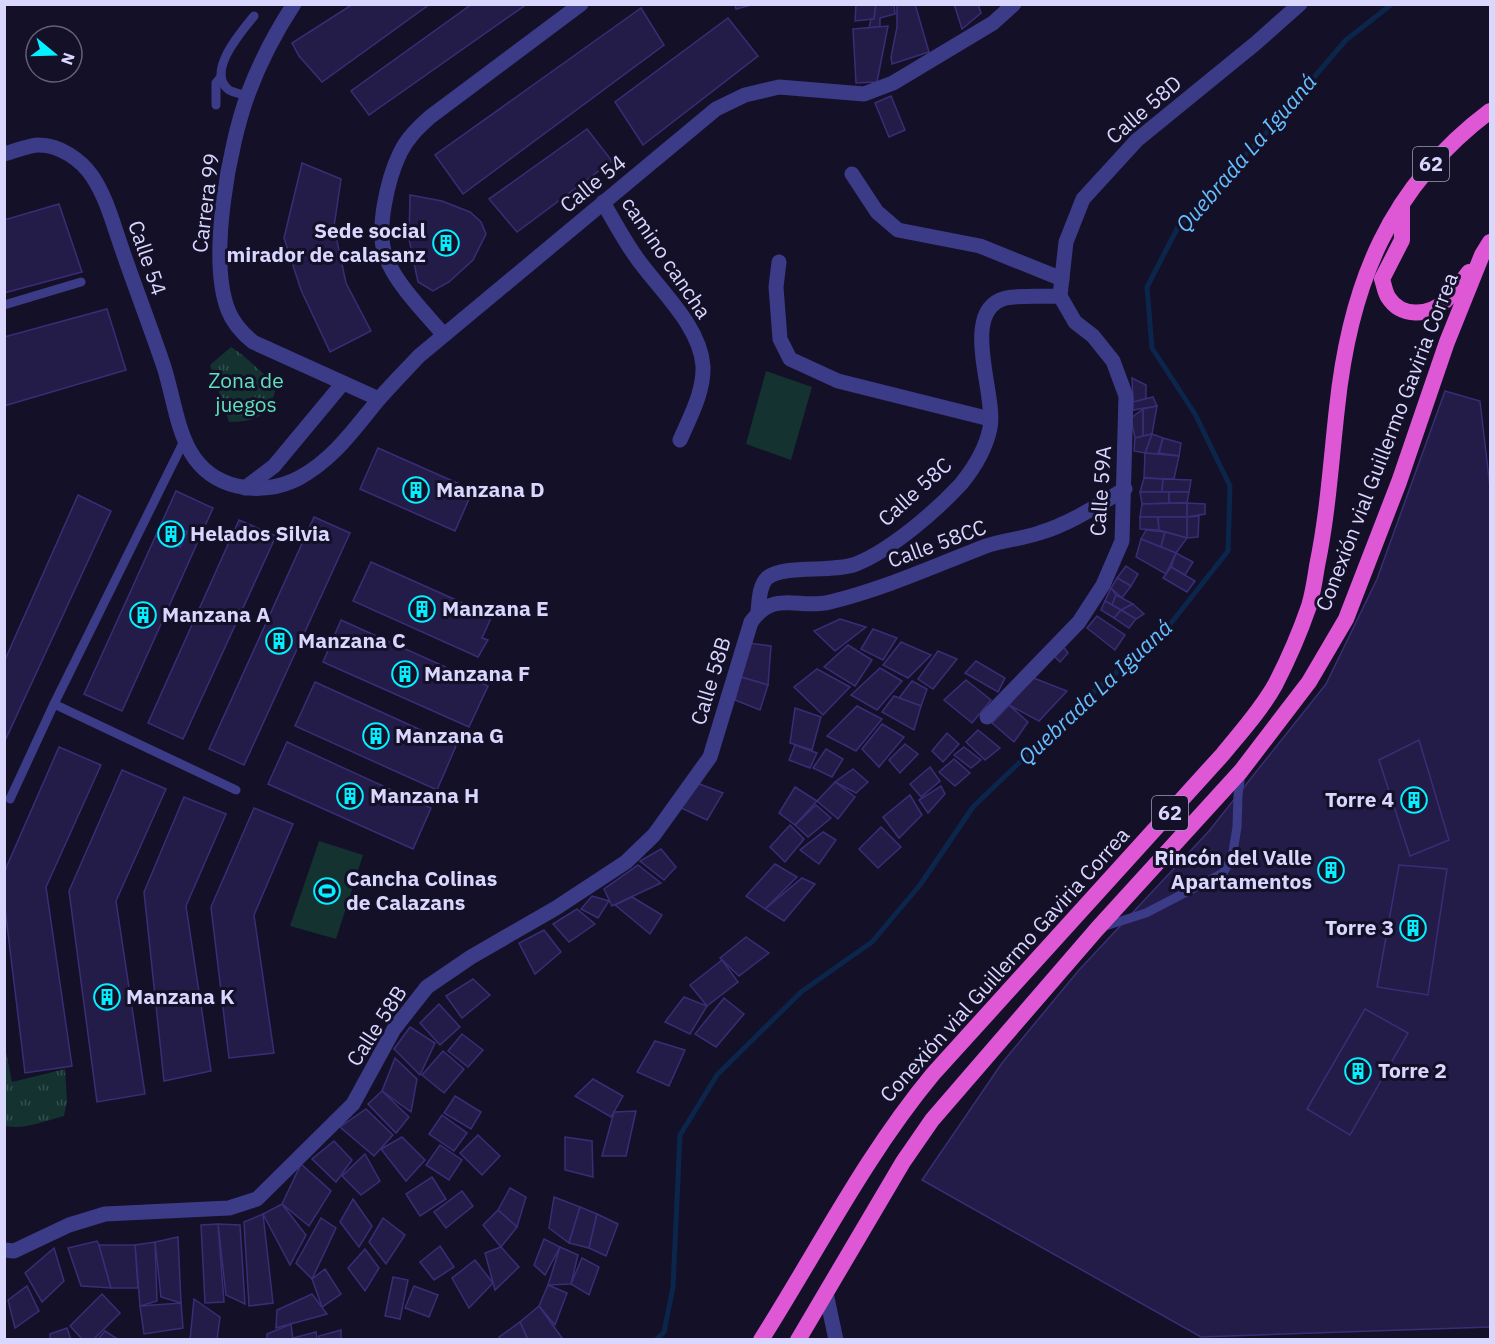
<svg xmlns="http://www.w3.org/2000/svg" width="1495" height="1344" font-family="'IBM Plex Sans',sans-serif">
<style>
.park{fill:url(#park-tufts)}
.pitch{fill:#133230}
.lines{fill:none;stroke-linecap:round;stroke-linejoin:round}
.stream{stroke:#0c264b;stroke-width:5}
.building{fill:#231c49;stroke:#392e76;stroke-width:1.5}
.service{stroke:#3b3b87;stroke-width:9}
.minor{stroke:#3b3b87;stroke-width:15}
.tertiary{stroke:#3b3b87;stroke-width:15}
.trunk{stroke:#de58d6;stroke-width:16}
.labels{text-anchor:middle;stroke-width:6;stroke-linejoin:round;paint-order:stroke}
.shield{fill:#131028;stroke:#9e9bbe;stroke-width:1.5}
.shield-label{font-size:20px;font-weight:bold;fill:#dad7ff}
.street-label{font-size:21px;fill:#dad7ff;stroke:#131028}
.poi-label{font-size:21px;font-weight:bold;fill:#dad7ff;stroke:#131028;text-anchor:start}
.park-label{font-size:21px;fill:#61e1bb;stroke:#131028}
.water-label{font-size:22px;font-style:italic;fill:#65bfff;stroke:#131028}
</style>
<defs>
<pattern id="park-tufts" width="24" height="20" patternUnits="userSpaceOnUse" patternTransform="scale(1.5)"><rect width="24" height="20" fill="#133230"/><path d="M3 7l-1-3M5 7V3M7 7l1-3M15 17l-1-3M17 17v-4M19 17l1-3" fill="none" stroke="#354f4f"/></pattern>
</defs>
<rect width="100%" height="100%" fill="#131028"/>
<g class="park">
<path d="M231,347C248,357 260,373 277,384C270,414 260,422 229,422L210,365Z"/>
<path d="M4,1042L12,1082L65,1069L67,1101L64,1116C44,1121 26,1130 5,1126Z"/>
</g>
<g class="pitch">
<path d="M766,371L812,387L791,460L746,444Z"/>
<path d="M319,841L363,855L336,939L290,926Z"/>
</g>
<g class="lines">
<path class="stream" d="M656,1340L664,1332L673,1287L680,1135L717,1075L801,992L872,942L920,885L973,807L1091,694L1164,632L1228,551L1230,486L1195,414L1152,348L1147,287L1178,227L1267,132L1346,40L1392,4"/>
</g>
<g class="building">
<path d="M353,4H430L322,82L299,56L292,43Z"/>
<path d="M472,4H527L369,115L351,91Z"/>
<path d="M735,4H755L736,9Z"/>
<path d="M856,4H876L874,19L855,21Z"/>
<path d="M876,4H894L895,14L880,18V27L869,28L871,19H874Z"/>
<path d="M897,4H915L929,52L892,64L891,57L897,27Z"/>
<path d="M954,4H978L981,13L962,29Z"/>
<path d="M641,8L664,45L463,194L435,155Z"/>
<path d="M728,18L758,56L643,145L615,102Z"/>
<path d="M888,26L877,82L856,83L853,29Z"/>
<path d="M891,96L905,130L889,137L875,103Z"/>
<path d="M587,129L612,161L517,232L489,199Z"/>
<path d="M302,163L341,179L334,227L346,283L371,331L330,352L301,290L284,238Z"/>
<path d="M410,195L442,201L470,212L481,222L486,234L473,260L449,282L433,291L418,282L409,239Z"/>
<path d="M59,204L82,272L4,293V220Z"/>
<path d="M107,309L126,370L4,406V337Z"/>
<path d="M1132,378L1146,385V399L1133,402Z"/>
<path d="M1445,391L1480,401L1490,487V1327L1201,1337L922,1180L1002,1063L1079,970L1209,831L1326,684L1377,579Z"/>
<path d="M1153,397L1157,406L1133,410V402Z"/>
<path d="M1157,406L1152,434L1143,436V409Z"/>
<path d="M1143,409V436L1135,438L1131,418Z"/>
<path d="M1152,434L1163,438L1158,454L1145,453Z"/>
<path d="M1152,434L1145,453L1134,451L1135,438Z"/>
<path d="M1163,438L1181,443L1179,456L1159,453Z"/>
<path d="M378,448L473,490L455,531L360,489Z"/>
<path d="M1145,453L1179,456L1174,479L1144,478Z"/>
<path d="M1144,478L1163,479L1162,492H1140Z"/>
<path d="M1163,479L1191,480L1189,492H1162Z"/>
<path d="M176,491L213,508L122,711L84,694Z"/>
<path d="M1140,492H1169V503L1142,504Z"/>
<path d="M1169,492H1189L1187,503H1169Z"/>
<path d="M78,495L111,511L4,743V662Z"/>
<path d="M1187,503L1205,504V514L1187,517Z"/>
<path d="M1187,503V517H1140L1142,504Z"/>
<path d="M1199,516L1198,537L1187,538V517Z"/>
<path d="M314,517L350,533L244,765L209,749Z"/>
<path d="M1140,517H1158L1159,530L1140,529Z"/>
<path d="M1158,517H1187V538L1159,530Z"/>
<path d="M239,520L276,536L183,739L148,723Z"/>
<path d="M162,522L187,532L180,547L156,536Z"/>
<path d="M1146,530L1165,532L1161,547L1141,539Z"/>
<path d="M1165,532L1187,538L1176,553L1161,547Z"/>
<path d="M1141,539L1176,553L1166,574L1136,557Z"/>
<path d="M1176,553L1193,562L1185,575L1171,567Z"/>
<path d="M371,562L492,616L482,638L488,640L478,657L353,601Z"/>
<path d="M1126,566L1138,574L1131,586L1117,578Z"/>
<path d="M1171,567L1195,581L1187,592L1163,578Z"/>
<path d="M1117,578L1131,586L1122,598L1111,588Z"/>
<path d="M1111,588L1116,595L1112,605L1105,601Z"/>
<path d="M1116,595L1122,598L1133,604L1121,610L1112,605Z"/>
<path d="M1105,601L1121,610L1114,618L1101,610Z"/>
<path d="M1133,604L1144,614L1136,619L1121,610Z"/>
<path d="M1121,610L1136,619L1129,628L1114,618Z"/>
<path d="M1097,616L1125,635L1115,650L1087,628Z"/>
<path d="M840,619L866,627L835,651L814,631Z"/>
<path d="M341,620L488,686L469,727L323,662Z"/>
<path d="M873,629L897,638L883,660L861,649Z"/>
<path d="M901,642L931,655L908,678L883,665Z"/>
<path d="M748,643L771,646L768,685L741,677Z"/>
<path d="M848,645L872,660L855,686L824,667Z"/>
<path d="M1063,646L1068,653L1060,662L1053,655Z"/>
<path d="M938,651L957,659L933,689L918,679Z"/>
<path d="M976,661L1005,678L998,692L965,673Z"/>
<path d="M880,668L902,681L877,710L851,695Z"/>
<path d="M817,669L850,687L823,715L794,687Z"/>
<path d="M741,677L768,685L760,710L735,700Z"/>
<path d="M1031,677L1067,691L1039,721L1009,705Z"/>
<path d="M966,680L991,700L972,723L944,700Z"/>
<path d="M912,681L927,689L921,706L899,698Z"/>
<path d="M315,682L456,746L437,790L295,726Z"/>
<path d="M894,696L921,706L914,730L882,712Z"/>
<path d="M1009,705L1028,722L1014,742L992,723Z"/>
<path d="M857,706L882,719L856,751L827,736Z"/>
<path d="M795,708L821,717L812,750L790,743Z"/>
<path d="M882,724L904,737L879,767L862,749Z"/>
<path d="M978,730L1000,748L985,760L966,742Z"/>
<path d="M947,733L959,744L943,762L932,751Z"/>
<path d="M1419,740L1449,840L1410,856L1379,760Z"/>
<path d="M287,742L431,808L413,849L268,784Z"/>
<path d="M905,744L918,754L900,773L889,760Z"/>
<path d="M795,745L817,753L810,768L789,760Z"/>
<path d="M59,747L101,765L46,887L72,1066L25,1073L4,900V878L6,868Z"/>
<path d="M964,747L981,760L971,768L954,755Z"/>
<path d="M826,749L843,759L832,777L813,768Z"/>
<path d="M954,759L970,773L955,786L939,772Z"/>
<path d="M930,767L940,781L921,797L910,784Z"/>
<path d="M853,769L868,782L856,793L835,782Z"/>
<path d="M122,770L166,789L116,901L145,1094L97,1102L69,891Z"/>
<path d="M835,782L855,797L838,819L817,801Z"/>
<path d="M697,783L723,793L707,820L677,806Z"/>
<path d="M941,786L945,794L928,813L919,800Z"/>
<path d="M795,787L817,801L795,825L779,813Z"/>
<path d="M910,795L922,815L899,838L883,817Z"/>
<path d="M184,797L226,814L186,906L211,1071L164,1081L144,892Z"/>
<path d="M816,805L831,818L808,837L795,825Z"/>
<path d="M254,808L293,824L254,915L274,1053L229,1058L211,907Z"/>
<path d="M790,825L804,839L785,862L770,847Z"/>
<path d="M881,827L901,847L878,868L859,849Z"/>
<path d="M823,832L836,840L819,864L800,850Z"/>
<path d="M661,849L676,867L664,880L640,861Z"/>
<path d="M775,864L797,877L765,909L746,896Z"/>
<path d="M638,865L661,883L612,906L604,889Z"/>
<path d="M1399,865L1447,869L1428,995L1377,987Z"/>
<path d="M802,878L815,884L784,921L765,909Z"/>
<path d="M592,896L609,901L598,918L581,909Z"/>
<path d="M632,897L662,915L650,934L615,905Z"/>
<path d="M577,909L595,924L569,942L553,924Z"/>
<path d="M544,930L561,952L535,974L519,943Z"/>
<path d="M746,937L769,953L739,976L720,958Z"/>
<path d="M722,960L738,982L707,1006L690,985Z"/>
<path d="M473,979L490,995L462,1018L446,996Z"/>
<path d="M684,997L707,1006L690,1034L665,1022Z"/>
<path d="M724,998L744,1014L716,1047L695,1034Z"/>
<path d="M439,1004L460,1027L440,1045L420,1023Z"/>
<path d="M1365,1009L1408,1033L1350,1135L1307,1109Z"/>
<path d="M410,1027L435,1043L420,1075L394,1049Z"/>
<path d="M462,1034L483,1050L468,1067L448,1051Z"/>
<path d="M655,1041L685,1050L669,1086L637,1072Z"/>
<path d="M443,1051L464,1069L444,1093L422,1075Z"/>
<path d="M395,1058L417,1079L411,1112L382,1091Z"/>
<path d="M593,1079L623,1096L611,1117L575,1096Z"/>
<path d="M382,1091L409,1117L396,1133L368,1104Z"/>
<path d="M455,1096L481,1112L471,1129L444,1113Z"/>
<path d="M366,1109L393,1135L374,1156L340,1127Z"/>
<path d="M636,1111L626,1156H602L614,1112Z"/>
<path d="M442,1115L467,1133L454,1151L429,1134Z"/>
<path d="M478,1135L500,1156L482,1175L460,1153Z"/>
<path d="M402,1137L425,1160L406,1181L381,1149Z"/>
<path d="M565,1137L592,1141L593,1177L565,1170Z"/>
<path d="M334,1141L352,1160L336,1182L312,1159Z"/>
<path d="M440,1145L462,1160L449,1180L426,1165Z"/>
<path d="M365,1154L380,1181L361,1195L342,1176Z"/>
<path d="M301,1164L331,1191L309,1226L282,1204Z"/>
<path d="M432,1177L446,1199L420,1216L406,1194Z"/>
<path d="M510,1188L526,1197L517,1227L498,1210Z"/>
<path d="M462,1191L473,1206L446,1228L434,1212Z"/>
<path d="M554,1197L580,1207L569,1243L549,1228Z"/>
<path d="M353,1199L372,1226L359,1247L340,1222Z"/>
<path d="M282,1204L306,1235L290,1265L263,1214Z"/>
<path d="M580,1207L597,1214L589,1248L569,1243Z"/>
<path d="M498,1210L517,1227L501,1247L483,1225Z"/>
<path d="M263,1214L273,1303L249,1306L244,1222Z"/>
<path d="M597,1214L618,1224L606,1256L589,1248Z"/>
<path d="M321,1218L336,1228L312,1279L296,1263Z"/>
<path d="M383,1218L405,1235L386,1264L369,1242Z"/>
<path d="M218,1224L240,1225L245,1304L226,1295Z"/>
<path d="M218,1224L224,1302L205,1303L201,1225Z"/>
<path d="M178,1237L181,1303L161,1297L155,1242Z"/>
<path d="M544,1239L560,1247L545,1275L534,1265Z"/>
<path d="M97,1241L99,1245L111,1288L81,1286L68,1248Z"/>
<path d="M155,1242L157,1301L140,1306L135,1245Z"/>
<path d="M99,1245H135L138,1288H111Z"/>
<path d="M440,1246L454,1267L434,1280L420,1262Z"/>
<path d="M501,1247L519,1267L495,1290L485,1253Z"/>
<path d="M560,1247L578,1255L571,1284L548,1285Z"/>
<path d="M54,1248L64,1281L42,1302L25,1273Z"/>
<path d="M365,1249L379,1268L365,1291L348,1268Z"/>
<path d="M582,1258L599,1267L589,1295L571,1284Z"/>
<path d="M475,1260L493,1283L469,1308L452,1278Z"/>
<path d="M325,1269L341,1294L322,1307L312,1279Z"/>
<path d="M393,1277L408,1280L400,1319L385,1316Z"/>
<path d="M548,1285L567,1293L555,1325L539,1306Z"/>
<path d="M27,1286L39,1311L15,1328L8,1300Z"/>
<path d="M414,1286L438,1295L429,1317L405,1308Z"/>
<path d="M102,1294L120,1313L93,1340H83L70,1326Z"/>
<path d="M312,1294L327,1314L276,1328L277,1310Z"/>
<path d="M194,1299L220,1317L217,1340H190Z"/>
<path d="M181,1303L183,1328L144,1334L140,1306Z"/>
<path d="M539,1306L562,1338L560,1340H528L520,1322Z"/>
<path d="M520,1322L528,1340H500L499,1337Z"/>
<path d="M291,1324L293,1340H267V1334Z"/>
<path d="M67,1328L71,1340H50V1334Z"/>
<path d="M341,1330V1340H319V1336Z"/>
<path d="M105,1331L119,1340H97Z"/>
<path d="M316,1332L317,1340H293V1338Z"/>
</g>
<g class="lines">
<g class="service">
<path d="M247,96C242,94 234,93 229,90C205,72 242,31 254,16"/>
<path d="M216,105V83L221,77"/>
<path d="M4,305L81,282"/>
<path d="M54,704L236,790"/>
<path d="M10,799L54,704L184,441"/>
<path d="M1102,927L1146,913L1223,873L1232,858L1237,827L1238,795L1241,774"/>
</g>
<g class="minor">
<path d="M852,174L877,212L898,230L980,246L1062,279"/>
<path d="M603,202C613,220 623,238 634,254C656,287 700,324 703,366C704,392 690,417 680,440"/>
<path d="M779,262L776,287L780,339L790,359L838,381L990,419"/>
<path d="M444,335C426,314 395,283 386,257C375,231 388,178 400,153C407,138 418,128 430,117L581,4"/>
<path d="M758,612C759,602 759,586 767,578C783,564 833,573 856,564C891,550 936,511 961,484C974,468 986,448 990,428C997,395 958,310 1006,298C1021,295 1044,297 1060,296"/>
<path d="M987,717L1079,622L1103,585L1122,541L1126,396L1113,361L1093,336L1075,322L1060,296L1066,242L1083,199L1137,140L1256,43L1300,4"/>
<path d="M4,1250L14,1251L69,1225L105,1214L229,1208L257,1199L353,1104L394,1029L427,987L471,957L556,908L626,862L654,835L710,757L751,622C775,589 798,610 830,602C884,589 934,566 986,546C1003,540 1022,539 1039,533C1070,524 1098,505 1125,489"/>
<path d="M826,1293L836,1340"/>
</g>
<g class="tertiary">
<path d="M294,4C275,33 260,62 248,94C229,146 208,258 228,310C233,323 242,333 253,342L379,399"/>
<path d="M4,154C16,151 28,145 39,145C60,145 81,160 92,176C107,198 114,227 123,252C136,290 151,328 164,367C179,415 179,472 237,486C257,491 280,488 299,478C334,459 354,429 379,399C392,384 406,370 419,356L716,109L745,95L779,87L864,94L893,83L993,23L1014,4"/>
<path d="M245,488L274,466L343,383"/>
</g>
<g class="trunk">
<path d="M1402,204V240L1382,279C1384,285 1385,292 1388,297C1401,318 1429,316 1445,301C1454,293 1461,282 1469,272"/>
<path d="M761,1340C818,1250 865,1156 933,1074L1223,754C1241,732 1261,710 1275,685C1288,660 1300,632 1309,606C1313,593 1315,579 1317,566C1328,513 1331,461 1337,408C1350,284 1389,187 1490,111"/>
<path d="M798,1340L903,1162L932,1120L1097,929L1241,771L1309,682L1346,619L1399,482L1447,342L1482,255L1490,242"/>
</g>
</g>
<defs>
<g id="building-ring" transform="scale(1.35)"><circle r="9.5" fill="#131028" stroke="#03f1ff" stroke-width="1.5"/><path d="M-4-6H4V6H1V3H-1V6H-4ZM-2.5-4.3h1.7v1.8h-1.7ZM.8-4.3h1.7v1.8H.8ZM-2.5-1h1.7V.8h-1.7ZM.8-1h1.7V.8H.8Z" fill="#03f1ff"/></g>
<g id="stadium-ring" transform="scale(1.35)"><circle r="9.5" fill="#131028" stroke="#03f1ff" stroke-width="1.5"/><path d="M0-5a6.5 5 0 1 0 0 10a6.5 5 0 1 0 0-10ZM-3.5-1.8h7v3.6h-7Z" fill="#03f1ff"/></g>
</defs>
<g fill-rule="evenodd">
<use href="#building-ring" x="446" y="243"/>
<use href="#building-ring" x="416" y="490"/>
<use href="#building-ring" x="171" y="534"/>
<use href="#building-ring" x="422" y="609"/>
<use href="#building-ring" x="143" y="615"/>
<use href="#building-ring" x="279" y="641"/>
<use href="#building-ring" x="405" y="674"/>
<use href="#building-ring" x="376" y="736"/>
<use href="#building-ring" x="350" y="796"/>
<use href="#building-ring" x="1414" y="800"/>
<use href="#building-ring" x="1331" y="870"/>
<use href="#stadium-ring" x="327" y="891"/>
<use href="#building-ring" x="1413" y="928"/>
<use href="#building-ring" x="107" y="997"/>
<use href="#building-ring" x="1358" y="1071"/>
</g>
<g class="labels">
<g class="shield">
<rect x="1413" y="147" width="36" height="34" rx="4.5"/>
<rect x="1152" y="796" width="36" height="34" rx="4.5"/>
</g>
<g class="shield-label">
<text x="1431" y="171">62</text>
<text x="1170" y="820">62</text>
</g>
<g class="street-label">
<text transform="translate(1144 110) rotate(-41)" y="7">Calle 58D</text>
<text transform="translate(593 184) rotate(-39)" y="7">Calle 54</text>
<text transform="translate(206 203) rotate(-83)" y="7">Carrera 99</text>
<text transform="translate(147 258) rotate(71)" y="7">Calle 54</text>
<text transform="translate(666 258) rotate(56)" y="7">camino cancha</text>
<text transform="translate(1387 442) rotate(-69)" y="7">Conexión vial Guillermo Gaviria Correa</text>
<text transform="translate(1101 491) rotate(-86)" y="7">Calle 59A</text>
<text transform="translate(915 492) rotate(-42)" y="7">Calle 58C</text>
<text transform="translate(937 544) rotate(-20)" y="7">Calle 58CC</text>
<text transform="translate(711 681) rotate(-73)" y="7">Calle 58B</text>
<text transform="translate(1005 965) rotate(-48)" y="7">Conexión vial Guillermo Gaviria Correa</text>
<text transform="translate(377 1026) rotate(-57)" y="7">Calle 58B</text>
</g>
<g class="poi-label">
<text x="426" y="238" text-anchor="end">Sede social<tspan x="426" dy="24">mirador de calasanz</tspan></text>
<text x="436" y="497">Manzana D</text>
<text x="190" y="541">Helados Silvia</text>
<text x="442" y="616">Manzana E</text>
<text x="162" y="622">Manzana A</text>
<text x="298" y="648">Manzana C</text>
<text x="424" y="681">Manzana F</text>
<text x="395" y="743">Manzana G</text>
<text x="370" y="803">Manzana H</text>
<text x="1394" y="807" text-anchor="end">Torre 4</text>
<text x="1312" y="865" text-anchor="end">Rincón del Valle<tspan x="1312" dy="24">Apartamentos</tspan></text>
<text x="346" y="886">Cancha Colinas<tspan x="346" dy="24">de Calazans</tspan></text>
<text x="1394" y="935" text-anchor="end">Torre 3</text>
<text x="126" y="1004">Manzana K</text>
<text x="1378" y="1078">Torre 2</text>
</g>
<g class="park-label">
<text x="246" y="388">Zona de<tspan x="246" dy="24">juegos</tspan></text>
</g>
<g class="water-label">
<text transform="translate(1246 153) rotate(-49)" y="8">Quebrada La Iguaná</text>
<text transform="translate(1095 692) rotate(-43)" y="8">Quebrada La Iguaná</text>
</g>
</g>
<rect width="1495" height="1344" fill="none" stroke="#dad7ff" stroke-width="12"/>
<g transform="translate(54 54) rotate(109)"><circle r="28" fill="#131028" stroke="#63607e" stroke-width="1.5"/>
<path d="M0-4.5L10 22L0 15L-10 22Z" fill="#03f1ff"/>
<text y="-9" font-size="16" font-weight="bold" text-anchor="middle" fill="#dad7ff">N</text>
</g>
</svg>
